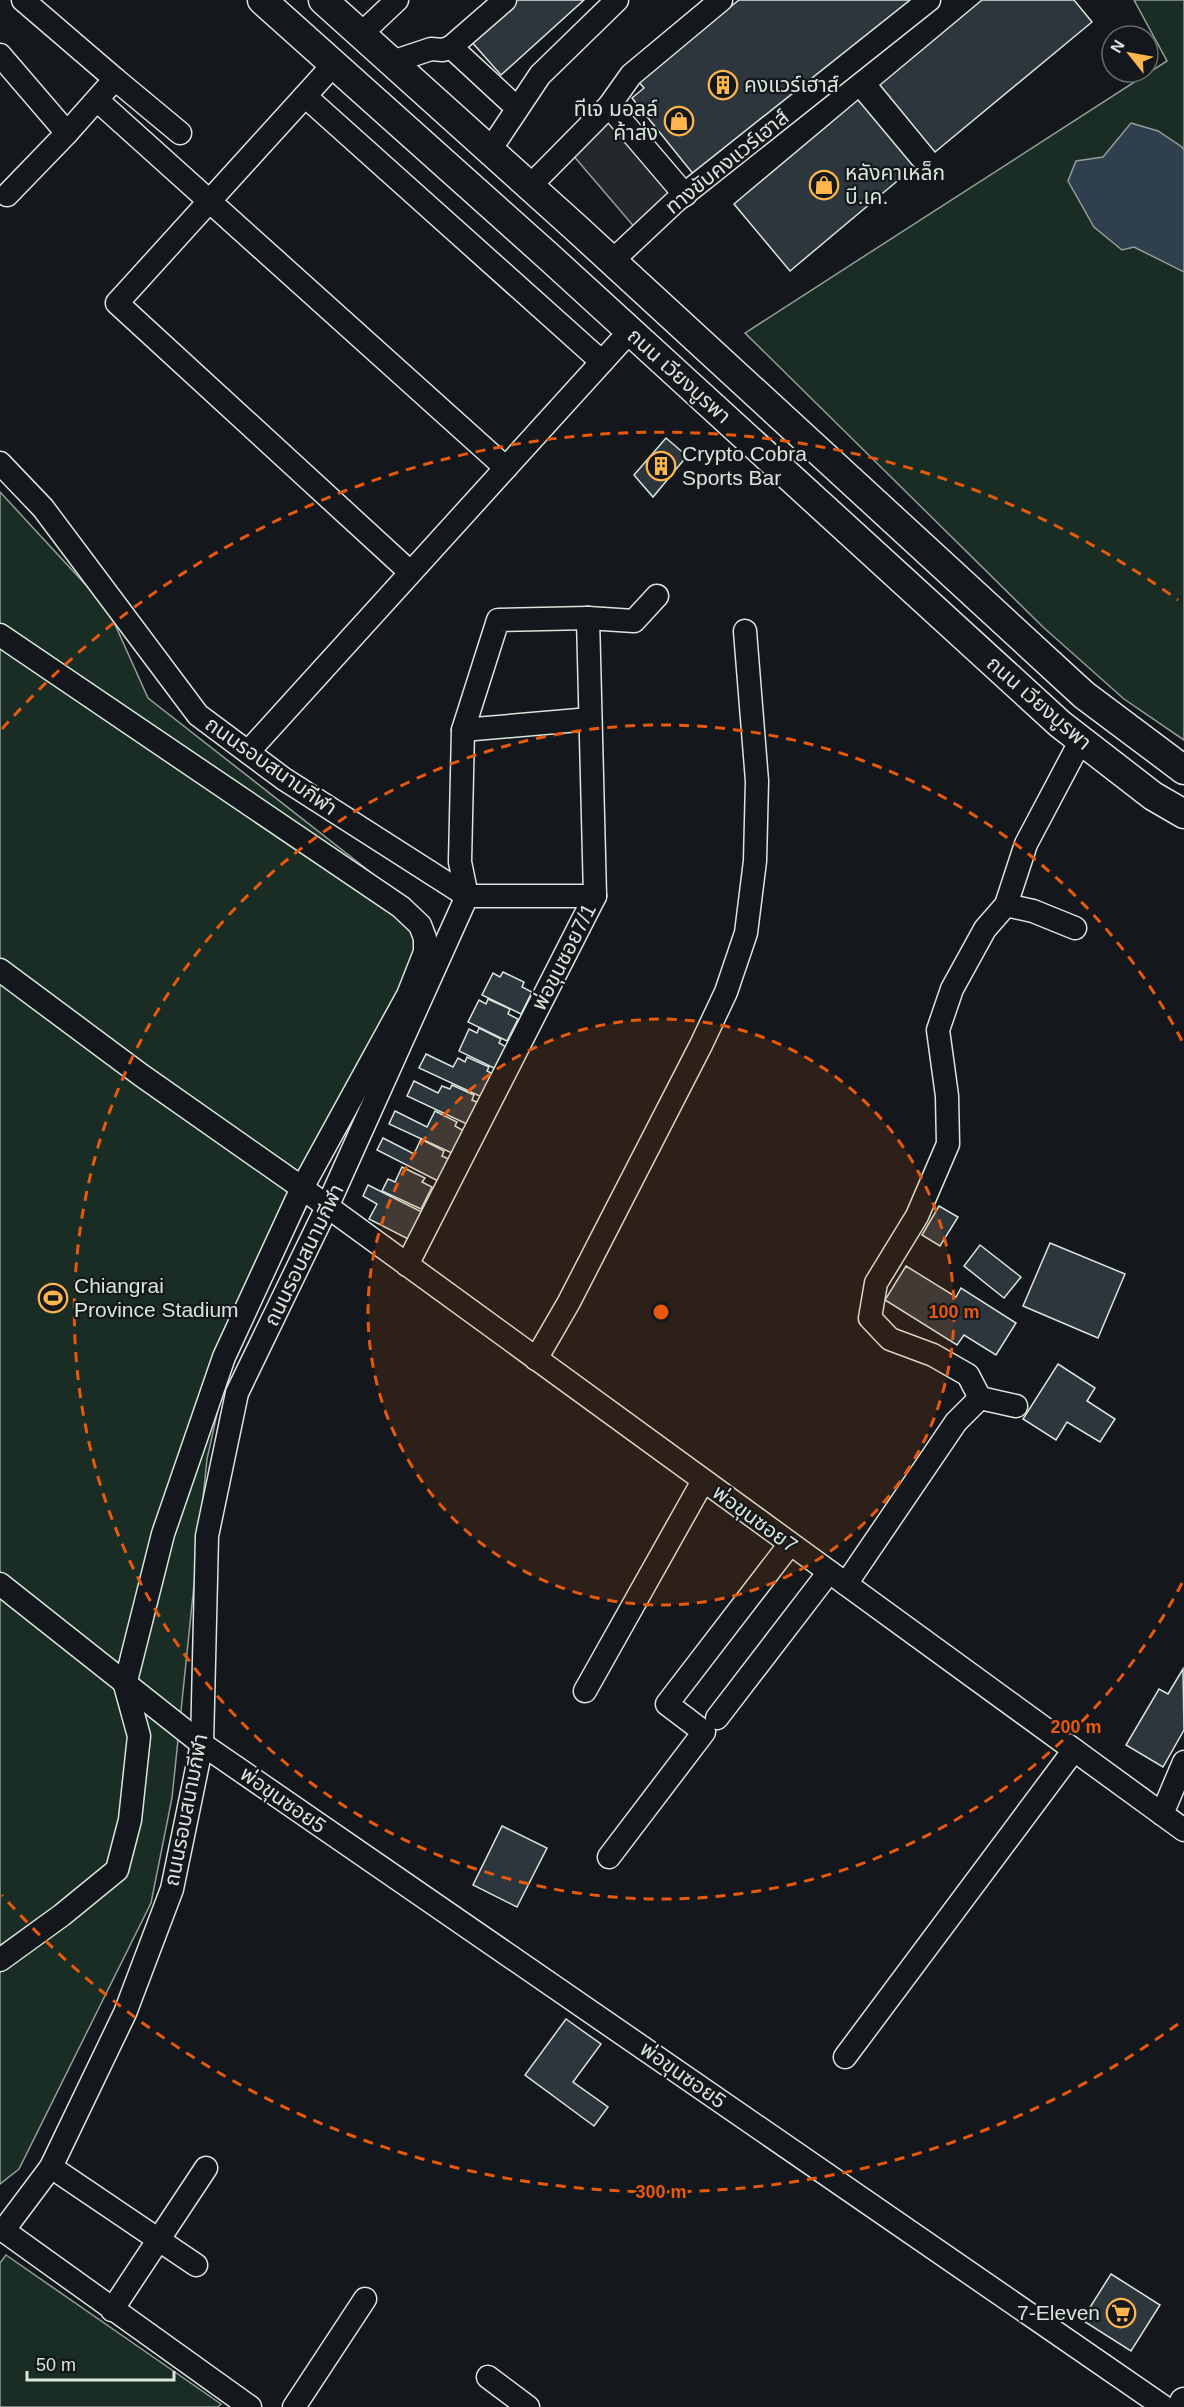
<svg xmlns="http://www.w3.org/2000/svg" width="1184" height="2407" font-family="Arial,'Noto Sans Thai',sans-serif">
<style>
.green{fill:#1a2d24;stroke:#939e99;stroke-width:1.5}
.parking{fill:#24282b;stroke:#939e99;stroke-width:1.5}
.water{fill:#2f3f4d;stroke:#939e99;stroke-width:1.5}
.building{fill:#2c363c;stroke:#d8e6dc;stroke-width:1.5}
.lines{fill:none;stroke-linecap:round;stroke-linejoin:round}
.minor-casing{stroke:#d8e6dc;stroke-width:25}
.major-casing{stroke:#d8e6dc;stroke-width:31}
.minor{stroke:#14181c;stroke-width:22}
.major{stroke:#14181c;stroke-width:28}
.ring{fill:none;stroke:#e8590c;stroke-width:3;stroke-dasharray:10 8}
.labels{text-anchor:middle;stroke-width:4.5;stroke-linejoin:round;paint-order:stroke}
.poi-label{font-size:21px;fill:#d8e6dc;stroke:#14181c;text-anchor:start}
.street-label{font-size:21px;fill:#d8e6dc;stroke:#14181c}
.centre{fill:#e8590c;stroke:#14181c;stroke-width:3}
.ring-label{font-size:18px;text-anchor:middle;font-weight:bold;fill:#e8590c;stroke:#14181c;stroke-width:4.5;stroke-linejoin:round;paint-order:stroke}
</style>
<rect width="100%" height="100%" fill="#14181c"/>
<g class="green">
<path d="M1134,0H1184V740L1124,699L1043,627L745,333L1167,61Z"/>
<path d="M0,492L108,609L148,698L429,918L311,1198L230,1356L207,1459L172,1798L151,1903L19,2169L0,2184Z"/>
<path d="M6,2255L221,2404L218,2407H0V2263Z"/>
</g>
<path class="parking" d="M611,121L675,196L636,229L572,154Z"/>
<path class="water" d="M1131,123L1158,131L1182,147L1184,150V272L1134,247L1122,250L1094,227L1068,181L1076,161L1103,157Z"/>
<g class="building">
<path d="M514,0H584L501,75L470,40Z"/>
<path d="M739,0H911L694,175L632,98L644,88L638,81Z"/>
<path d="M982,0H1074L1092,22L935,152L880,85Z"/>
<path d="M858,100L914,167L790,271L734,204Z"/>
<path d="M666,438L687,456L653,497L634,475Z"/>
<path d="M503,972L524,982L522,987L532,992L521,1014L482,995L493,973L500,977Z"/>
<path d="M488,999L510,1009L508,1014L518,1019L507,1041L468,1022L479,1000L486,1004Z"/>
<path d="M479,1028L501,1039L499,1043L508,1048L498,1070L459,1051L469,1029L477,1033Z"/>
<path d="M426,1054L453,1067L458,1058L465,1062L467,1057L489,1067L487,1071L497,1076L486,1099L419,1068Z"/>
<path d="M414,1081L438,1093L442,1086L450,1089L452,1085L474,1095L472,1100L481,1104L471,1126L407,1096Z"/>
<path d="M395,1111L427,1127L435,1111L457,1122L455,1126L464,1131L454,1154L389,1124Z"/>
<path d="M383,1138L414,1154L421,1139L444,1151L442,1156L451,1160L440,1182L377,1150Z"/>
<path d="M402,1167L425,1178L422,1182L432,1187L421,1209L382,1191L388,1179L395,1182Z"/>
<path d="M368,1185L428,1215L414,1242L369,1219L377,1204L363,1196Z"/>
<path d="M939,1206L958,1217L940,1246L922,1235Z"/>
<path d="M1050,1243L1125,1274L1098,1338L1023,1306Z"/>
<path d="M980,1245L1021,1277L1004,1298L964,1266Z"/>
<path d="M906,1266L956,1297L961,1288L1016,1323L996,1355L964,1335L957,1345L885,1300Z"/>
<path d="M1058,1364L1095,1388L1087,1401L1115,1419L1100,1442L1067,1422L1056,1440L1023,1419Z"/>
<path d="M1183,1669L1184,1730L1163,1767L1126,1745L1159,1689L1168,1694Z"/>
<path d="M502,1826L547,1848L517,1907L473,1885Z"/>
<path d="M566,2019L601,2044L573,2082L608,2107L594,2126L525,2075Z"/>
<path d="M1111,2274L1160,2305L1131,2351L1082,2320Z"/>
</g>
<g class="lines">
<g class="minor-casing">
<g id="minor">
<path d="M23,0L115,79L67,133"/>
<path d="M361,34L397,0"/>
<path d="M451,47L517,108"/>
<path d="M0,55L67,133L7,195"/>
<path d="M392,62L431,49L443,50L451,47L505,0"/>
<path d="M334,64L117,303L410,572"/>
<path d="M115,79L180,133"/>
<path d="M305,96L602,362"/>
<path d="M97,100L506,468"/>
<path d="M609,106L685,195"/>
<path d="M490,150L540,75L617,0"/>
<path d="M530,186L609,106L631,75L721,0"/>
<path d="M612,261L676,201L929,0"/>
<path d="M0,463L43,508L198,715L284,779L467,896L327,1207L237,1393L207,1536L202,1744L172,1889L125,2013L51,2167L3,2231"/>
<path d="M0,635L401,907L420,925L425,938V952L408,995L302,1188L224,1357L163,1534L125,1685L139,1736L130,1820L117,1870L62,1915L0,1960"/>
<path d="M463,730L590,719"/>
<path d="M248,752L630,331"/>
<path d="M595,896H467L460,862L463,730L498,620L588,618L634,621L657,596"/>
<path d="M1006,905L1033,911L1075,928"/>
<path d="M0,970L141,1075L302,1188L1184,1830"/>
<path d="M407,1265L595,896L588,618"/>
<path d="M536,1359L569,1302L701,1045L726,992L746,933L755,861L757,781L745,631"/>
<path d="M980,1398L968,1375L933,1355L890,1339L870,1318L876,1283L917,1216L948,1144L947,1096L938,1030L952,989L985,929L1006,905L1026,844L1081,740"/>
<path d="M980,1398L1016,1406"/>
<path d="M0,1584L202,1744L1164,2407"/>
<path d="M846,1584L956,1422L980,1398"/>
<path d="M585,1691L703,1481"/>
<path d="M717,1718L829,1572"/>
<path d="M1162,1814L1184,1762"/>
<path d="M609,1857L704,1732L667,1704L790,1544"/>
<path d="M845,2057L1074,1750"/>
<path d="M51,2167L196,2265"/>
<path d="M0,2228L250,2407"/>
<path d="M112,2310L206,2168"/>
<path d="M488,2377L528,2407"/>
<path d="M294,2407L365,2299"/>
</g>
</g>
<g class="major-casing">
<g id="major">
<path d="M262,0L548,256L1060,724L1153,796L1184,814"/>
<path d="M323,0L574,226L1084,695L1184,770"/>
<path d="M1182,2407L1184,2402"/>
</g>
</g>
<use href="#minor" class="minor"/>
<use href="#major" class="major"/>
</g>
<circle cx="661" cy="1312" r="293" fill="#e8590c" fill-opacity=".12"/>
<g class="ring">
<circle cx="661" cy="1312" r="293"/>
<path d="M1182 1583A587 587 0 1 1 1182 1041"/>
<path d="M1178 2024A880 880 0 0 1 2 1895M2 729A880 880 0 0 1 1178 600"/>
</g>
<defs>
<g id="building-ring" transform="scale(1.5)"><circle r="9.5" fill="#14181c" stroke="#ffb74d" stroke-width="1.5"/><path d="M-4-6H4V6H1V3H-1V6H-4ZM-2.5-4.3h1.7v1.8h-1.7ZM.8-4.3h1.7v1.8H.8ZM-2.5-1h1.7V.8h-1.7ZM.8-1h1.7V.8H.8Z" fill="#ffb74d"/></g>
<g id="shop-ring" transform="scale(1.5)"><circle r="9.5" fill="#14181c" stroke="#ffb74d" stroke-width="1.5"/><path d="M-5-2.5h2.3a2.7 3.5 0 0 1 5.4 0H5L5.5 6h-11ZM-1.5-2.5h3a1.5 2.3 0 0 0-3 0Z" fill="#ffb74d"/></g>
<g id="stadium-ring" transform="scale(1.5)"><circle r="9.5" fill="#14181c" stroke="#ffb74d" stroke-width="1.5"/><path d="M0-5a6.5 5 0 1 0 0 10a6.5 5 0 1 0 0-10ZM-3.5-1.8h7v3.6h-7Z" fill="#ffb74d"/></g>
<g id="supermarket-ring" transform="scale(1.5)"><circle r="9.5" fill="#14181c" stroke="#ffb74d" stroke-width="1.5"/><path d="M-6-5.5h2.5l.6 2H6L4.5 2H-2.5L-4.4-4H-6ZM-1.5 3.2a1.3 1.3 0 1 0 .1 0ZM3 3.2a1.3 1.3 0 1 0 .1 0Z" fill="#ffb74d"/></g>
</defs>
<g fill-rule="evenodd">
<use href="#building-ring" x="723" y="85"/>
<use href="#shop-ring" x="679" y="121"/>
<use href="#shop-ring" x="824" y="185"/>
<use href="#building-ring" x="661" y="466"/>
<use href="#stadium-ring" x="53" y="1298"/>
<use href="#supermarket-ring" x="1121" y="2313"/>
</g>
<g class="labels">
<g class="poi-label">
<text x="744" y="92">คงแวร์เฮาส์</text>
<text x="658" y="116" text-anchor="end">ทีเจ มอลล์<tspan x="658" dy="24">ค้าส่ง</tspan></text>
<text x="845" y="180">หลังคาเหล็ก<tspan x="845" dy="24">บี.เค.</tspan></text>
<text x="682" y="461">Crypto Cobra<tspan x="682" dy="24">Sports Bar</tspan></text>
<text x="74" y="1293">Chiangrai<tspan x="74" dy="24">Province Stadium</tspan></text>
<text x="1100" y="2320" text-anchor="end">7-Eleven</text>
</g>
<g class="street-label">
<text transform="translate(727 162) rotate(-39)" y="7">ทางขับคงแวร์เฮาส์</text>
<text transform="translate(679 376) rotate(42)" y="7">ถนน เวียงบูรพา</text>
<text transform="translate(1039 703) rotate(41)" y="7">ถนน เวียงบูรพา</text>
<text transform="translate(271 766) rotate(35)" y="7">ถนนรอบสนามกีฬา</text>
<text transform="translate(564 957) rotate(-63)" y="7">พ่อขุนซอย7/1</text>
<text transform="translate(304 1255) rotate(-64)" y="7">ถนนรอบสนามกีฬา</text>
<text transform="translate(755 1519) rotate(36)" y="7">พ่อขุนซอย7</text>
<text transform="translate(283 1800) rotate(35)" y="7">พ่อขุนซอย5</text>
<text transform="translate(186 1810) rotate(-79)" y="7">ถนนรอบสนามกีฬา</text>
<text transform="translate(683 2075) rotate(35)" y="7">พ่อขุนซอย5</text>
</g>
</g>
<circle cx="661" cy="1312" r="9" class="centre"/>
<g class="ring-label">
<text x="954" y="1318">100 m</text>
<text x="1076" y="1733">200 m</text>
<text x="661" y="2198">300 m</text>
</g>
<g transform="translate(1130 54) rotate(301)"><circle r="28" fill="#14181c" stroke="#626a69" stroke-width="1.5"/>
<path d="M0-4.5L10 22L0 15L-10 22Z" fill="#ffb74d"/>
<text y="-9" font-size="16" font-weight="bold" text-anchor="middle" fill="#d8e6dc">N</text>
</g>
<path d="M27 2371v9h147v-9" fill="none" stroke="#d8e6dc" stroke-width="3"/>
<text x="36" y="2371" font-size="18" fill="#d8e6dc" stroke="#14181c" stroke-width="4.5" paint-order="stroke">50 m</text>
</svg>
